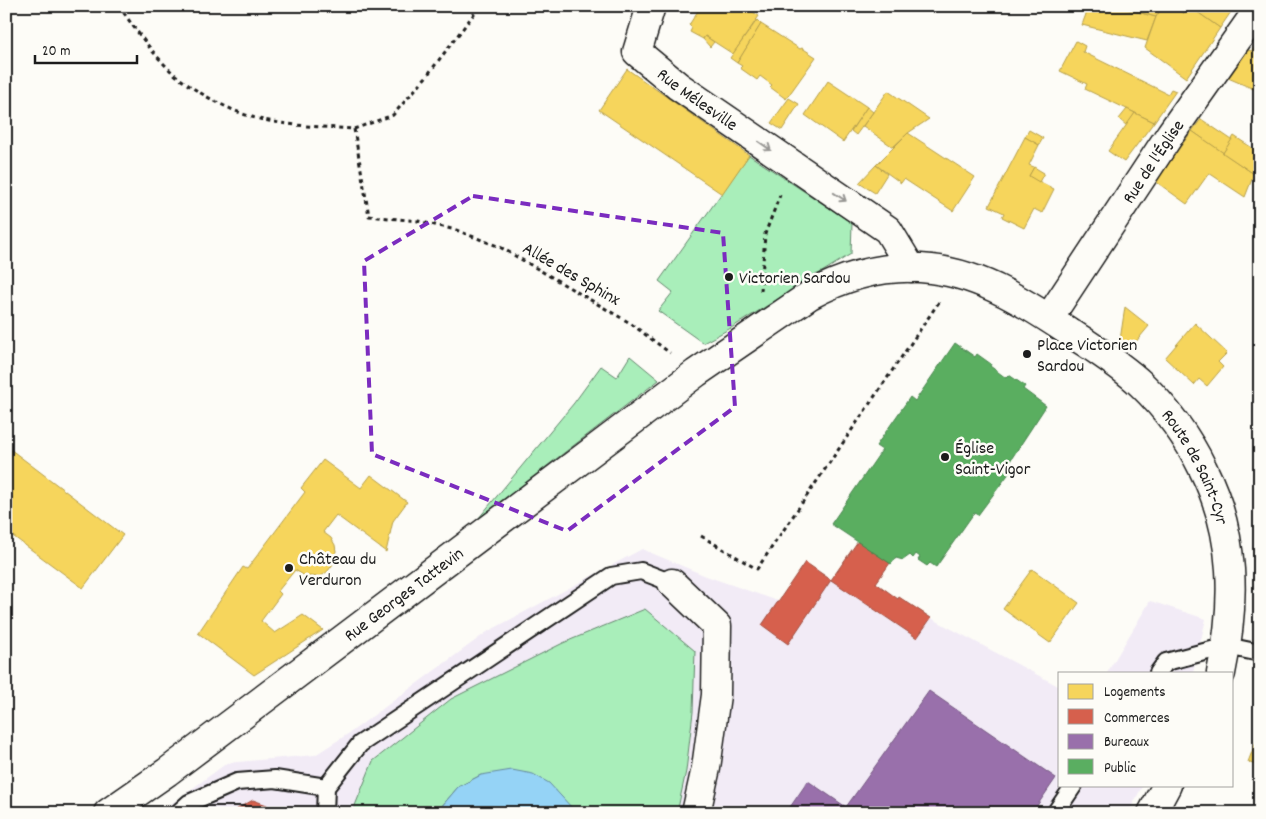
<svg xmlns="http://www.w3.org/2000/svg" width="1266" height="819" font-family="Dekko,sans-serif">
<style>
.built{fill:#f2ebf6}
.green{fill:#a9eeba;stroke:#62856b}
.water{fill:#95d3f6;stroke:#658a9f}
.homes{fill:#f6d55c;stroke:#b59e49}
.shops{fill:#d6604d;stroke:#9e4c3e}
.offices{fill:#9970ab;stroke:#745780}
.public{fill:#5aae61;stroke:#47824c}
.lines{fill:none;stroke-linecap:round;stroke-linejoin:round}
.lane-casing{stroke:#1c1c1c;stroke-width:20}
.street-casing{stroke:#1c1c1c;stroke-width:31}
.secondary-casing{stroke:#1c1c1c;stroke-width:31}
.path{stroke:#1c1c1c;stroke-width:3;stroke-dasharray:4 4;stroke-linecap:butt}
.lane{stroke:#fdfcf7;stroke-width:16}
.street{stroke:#fdfcf7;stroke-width:28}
.secondary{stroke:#fdfcf7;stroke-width:28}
.oneway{stroke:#989794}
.marked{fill:none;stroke:#7b2cbf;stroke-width:4;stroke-dasharray:10 6;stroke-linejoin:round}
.poi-dot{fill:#1c1c1c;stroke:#fdfcf7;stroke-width:2}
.labels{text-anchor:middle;stroke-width:5;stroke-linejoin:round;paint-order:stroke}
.street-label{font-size:18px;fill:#1c1c1c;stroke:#fdfcf7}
.poi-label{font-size:18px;fill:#1c1c1c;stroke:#fdfcf7;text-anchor:start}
</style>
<rect width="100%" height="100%" fill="#fdfcf7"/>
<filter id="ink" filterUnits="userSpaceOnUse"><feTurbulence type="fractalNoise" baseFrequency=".02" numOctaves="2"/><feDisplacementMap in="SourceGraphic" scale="10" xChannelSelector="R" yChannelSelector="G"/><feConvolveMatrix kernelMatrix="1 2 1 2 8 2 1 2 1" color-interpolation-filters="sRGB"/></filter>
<g filter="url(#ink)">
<g class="built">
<path d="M642,549L706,576L778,601L805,562L917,638L931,618L1060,687V785H1143L1128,813H159L227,763L315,755L351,732L487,632Z"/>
<path d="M1150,601L1206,619L1193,673H1107Z"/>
</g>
<g class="green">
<path d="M749,155L852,223L851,254L731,328L703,343L658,311L673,292L659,281Z"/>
<path d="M630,356L659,380L478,519L574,403L601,366L617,377Z"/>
<path d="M645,609L695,651L693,712L686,771L677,813H575L573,809L481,775L458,787L436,813H352L373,761L451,699L563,643Z"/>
</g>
<path class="water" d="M512,770L533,774L549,783L573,809L575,813H436L458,787L481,775Z"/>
<g class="homes">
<path d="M701,6H744L759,16L733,54L705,36L703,39L690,32L692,28L689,25Z"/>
<path d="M1089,6H1115L1156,17L1147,41L1082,25Z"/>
<path d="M1115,6H1163L1156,17Z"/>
<path d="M1163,6H1173L1184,13L1189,6L1220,28L1186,78L1145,48L1156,17Z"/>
<path d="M1173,6H1188L1184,13Z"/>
<path d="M1189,6H1235L1220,28Z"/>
<path d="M757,20L761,24L737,63L730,58Z"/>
<path d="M761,24L800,49L802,48L816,57L786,99L770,87L772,85L760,76L757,80L740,68L742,66L737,63Z"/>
<path d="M705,36L714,42L710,47L703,39Z"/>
<path d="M1260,38V53L1252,51Z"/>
<path d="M1076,41L1085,46L1083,52L1168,94L1171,89L1176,91L1154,122L1085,89L1087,84L1060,71Z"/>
<path d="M1244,49L1260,53V85L1256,90L1228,78Z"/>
<path d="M627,69L749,155L722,194L599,110Z"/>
<path d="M828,81L867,107L843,142L805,115Z"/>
<path d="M888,91L929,119L908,133L893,147L863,126Z"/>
<path d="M789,98L799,104L782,130L771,123Z"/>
<path d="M867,107L873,112L856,135L851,131Z"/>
<path d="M1127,109L1135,113L1127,126L1119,119Z"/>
<path d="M1135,113L1154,122L1124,162L1108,151Z"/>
<path d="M1201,119L1232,140L1223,153L1192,131Z"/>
<path d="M1029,130L1043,138L1039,145L1025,137Z"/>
<path d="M1192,131L1254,174L1245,197L1209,173L1187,204L1155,181Z"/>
<path d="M908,133L975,177L953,211L904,179L901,183L876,165Z"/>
<path d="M1234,136L1257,151L1260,147V178L1223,153Z"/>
<path d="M1025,137L1039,145L1029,165L1034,167L1029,176L1054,189L1042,213L1034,209L1024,228L1002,217L1004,213L989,206Z"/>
<path d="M876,165L887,174L875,193L859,183Z"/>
<path d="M1034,167L1044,173L1039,182L1029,176Z"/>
<path d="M1125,307L1149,326L1130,349L1120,340Z"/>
<path d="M1195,323L1227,353L1218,362L1223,367L1207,386L1199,379L1194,385L1165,358Z"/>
<path d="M6,446L123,535L83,588L6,531Z"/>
<path d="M323,460L361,488L371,475L407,502L393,521L386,552L336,515L323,532L331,538L335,545L336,551L333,564L328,571L320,577L305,576L295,570L278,591L281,594L261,621L275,633L303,615L323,630L254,675L198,633L243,567L247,569L305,492L301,488Z"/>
<path d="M1032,569L1079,603L1050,643L1003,609Z"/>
<path d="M1260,731V767L1248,762Z"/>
</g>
<g class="shops">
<path d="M858,541L890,563L876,583L898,599L899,597L931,618L917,638L831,580Z"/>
<path d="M805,562L831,580L788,644L762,625Z"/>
<path d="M253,800L267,805L270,813H236L237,809Z"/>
</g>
<path class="offices" d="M929,691L1056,778L1032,813H786L808,781L846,807Z"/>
<path class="public" d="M955,343L975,357L977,354L991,364L990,366L1006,378L1009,375L1025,386L1023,389L1046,406L1008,464L1013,468L978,515L974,513L936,567L930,563L927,566L918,560L920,557L916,554L913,558L910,555L903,560L896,558L891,564L831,524L882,450L876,446L910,397L915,401Z"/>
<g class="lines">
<g class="lane-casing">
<g id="lane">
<path d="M1158,673L1166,662L1227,646L1260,653"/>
<path d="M178,813L189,803L237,782L275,779L326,787"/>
<path d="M325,813L326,787L360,744L611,576L641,571L672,583"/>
<path d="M1055,813L1074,785"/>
</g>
</g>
<g class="street-casing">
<g id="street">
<path id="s1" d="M651,6L637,52L678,86L888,230L911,268"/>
<path d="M672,583L717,626L716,695L706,768L696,813"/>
</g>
</g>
<g class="secondary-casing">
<g id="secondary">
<path id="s2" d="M1049,318L1171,133L1260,7"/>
<path id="s3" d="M108,813L167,772L696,373L810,295C847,275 889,264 931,269C986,275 1035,309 1080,339C1101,353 1123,367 1141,384C1166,408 1188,438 1203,469C1236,535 1236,603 1221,673"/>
<path d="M1152,813L1167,785"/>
</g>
</g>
<g class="path">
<path d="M119,6C135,29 152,53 172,72C193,91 228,110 255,118C287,126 322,127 354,129L369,216L418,221L456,230L500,247L630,323L670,353"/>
<path d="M381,6L402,11L404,6"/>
<path d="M354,129L393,115L426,77L480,6"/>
<path d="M761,291L765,234L780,195"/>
<path d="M701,536L757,569L939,302"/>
</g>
<use href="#lane" class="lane"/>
<use href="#street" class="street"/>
<use href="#secondary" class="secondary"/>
</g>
<defs><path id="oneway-shaft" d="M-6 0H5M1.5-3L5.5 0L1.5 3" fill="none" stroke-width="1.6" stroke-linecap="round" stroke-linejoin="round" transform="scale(1.25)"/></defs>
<g class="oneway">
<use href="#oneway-shaft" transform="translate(765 146) rotate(35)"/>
<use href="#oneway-shaft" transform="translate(840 197) rotate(34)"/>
</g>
</g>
<path class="marked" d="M473,196L723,233L735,407L567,531L372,454L364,261Z"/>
<g class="poi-dot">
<circle cx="729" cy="277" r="5"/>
<circle cx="1027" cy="354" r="5"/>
<circle cx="945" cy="457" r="5"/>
<circle cx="289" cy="568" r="5"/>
</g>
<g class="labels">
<g class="street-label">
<text dy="6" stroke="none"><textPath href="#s1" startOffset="125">Rue Mélesville</textPath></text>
<text dy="6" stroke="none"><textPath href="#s2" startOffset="188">Rue de l'Église</textPath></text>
<text transform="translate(572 273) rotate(30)" y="6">Allée des Sphinx</text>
<text dy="6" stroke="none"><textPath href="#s3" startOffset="1341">Route de Saint-Cyr</textPath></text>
<text dy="6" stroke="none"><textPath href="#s3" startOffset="368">Rue Georges Tattevin</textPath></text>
</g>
<g class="poi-label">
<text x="739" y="283">Victorien Sardou</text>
<text x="1037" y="350">Place Victorien<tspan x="1037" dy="21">Sardou</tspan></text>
<text x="955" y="453">Église<tspan x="955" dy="21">Saint-Vigor</tspan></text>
<text x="299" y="564">Château du<tspan x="299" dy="21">Verduron</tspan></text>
</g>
</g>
<rect width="1266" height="819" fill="none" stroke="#fdfcf7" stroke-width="25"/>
<rect x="12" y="12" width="1241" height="794" fill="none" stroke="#1c1c1c" stroke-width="2" filter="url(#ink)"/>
<rect x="1058" y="672" width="175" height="115" fill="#fdfcf7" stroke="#a3a29f"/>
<rect x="1068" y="684" width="25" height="15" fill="#f6d55c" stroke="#a3a29f"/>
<text x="1104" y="696" font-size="15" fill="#1c1c1c">Logements</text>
<rect x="1068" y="709" width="25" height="15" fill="#d6604d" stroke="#a3a29f"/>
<text x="1104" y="722" font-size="15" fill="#1c1c1c">Commerces</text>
<rect x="1068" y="734" width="25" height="15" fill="#9970ab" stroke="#a3a29f"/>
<text x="1104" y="746" font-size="15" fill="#1c1c1c">Bureaux</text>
<rect x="1068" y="759" width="25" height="15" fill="#5aae61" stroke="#a3a29f"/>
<text x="1104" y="772" font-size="15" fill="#1c1c1c">Public</text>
<path d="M35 55v8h102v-8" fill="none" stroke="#1c1c1c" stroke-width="2.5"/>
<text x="42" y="55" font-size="15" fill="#1c1c1c" stroke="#fdfcf7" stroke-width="4" paint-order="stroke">20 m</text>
</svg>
